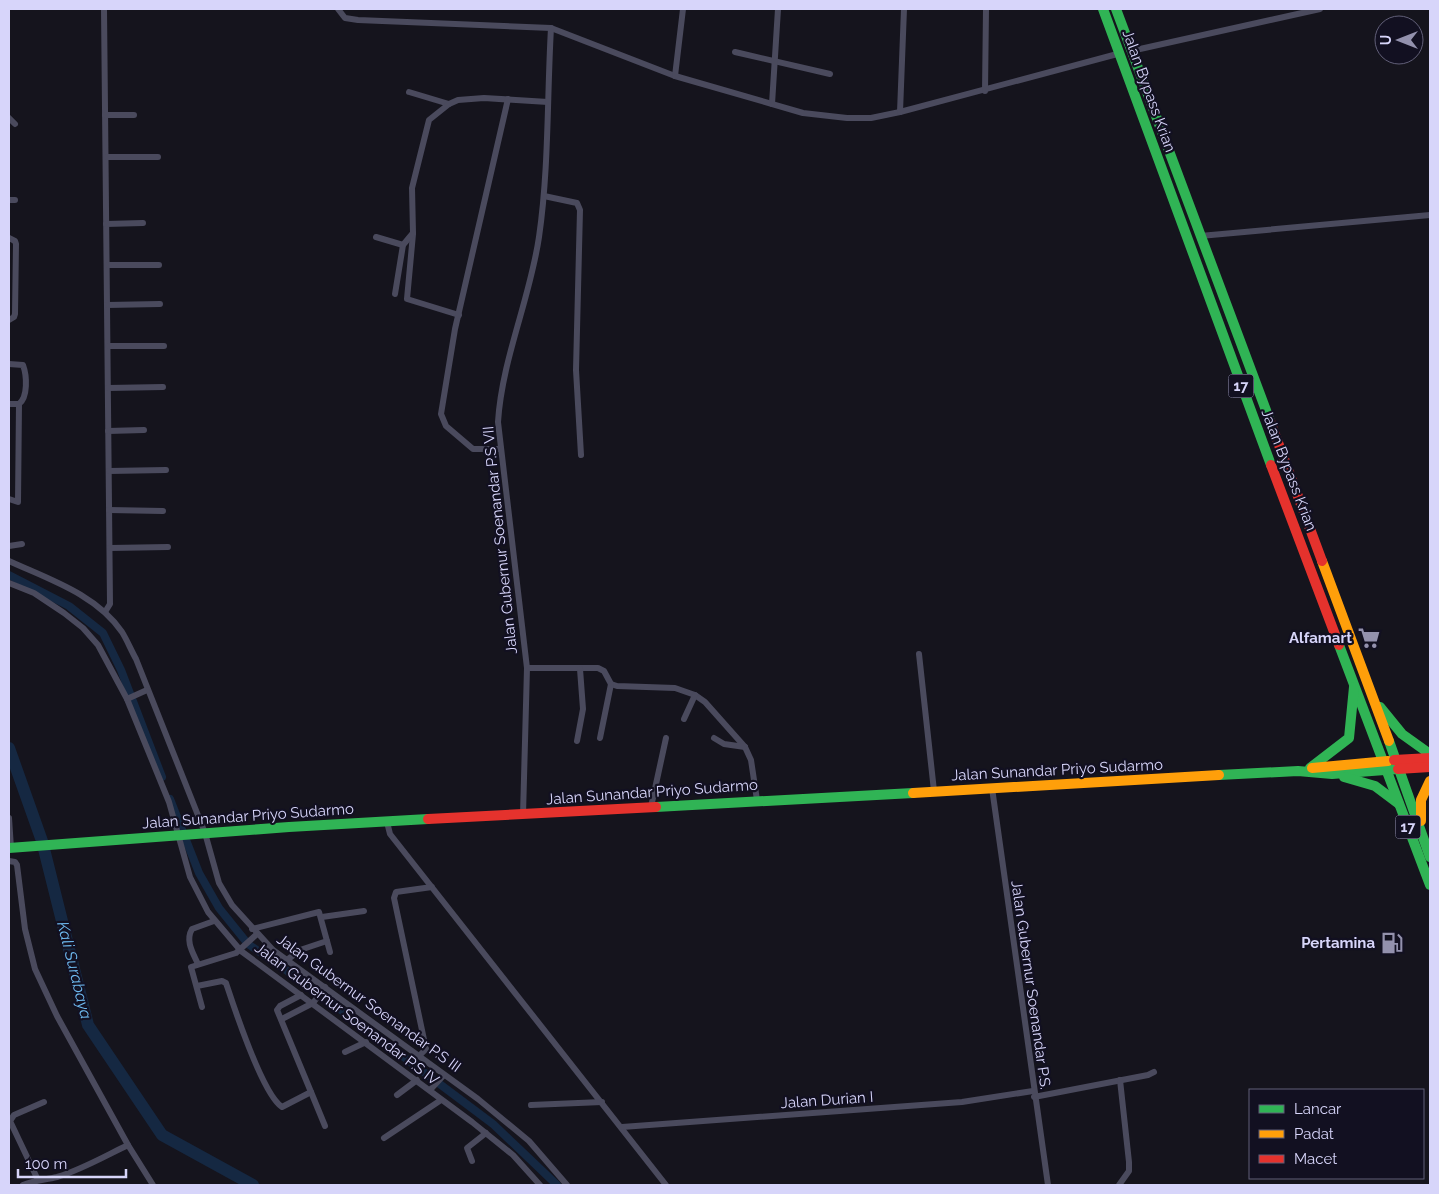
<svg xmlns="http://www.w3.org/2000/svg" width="1439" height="1194" font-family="Raleway,sans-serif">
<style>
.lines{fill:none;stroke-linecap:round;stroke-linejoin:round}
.canal{stroke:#152842;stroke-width:8}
.river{stroke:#152842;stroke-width:12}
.street{stroke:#4a4a5d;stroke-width:6}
.fast{stroke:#30b455;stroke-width:10}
.slow{stroke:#ff9f0a;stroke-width:10}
.jam{stroke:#e5322d;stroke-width:10}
.labels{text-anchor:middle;stroke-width:4.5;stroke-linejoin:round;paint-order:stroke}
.shield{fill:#121021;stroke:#9c9ab9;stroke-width:1}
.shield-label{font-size:14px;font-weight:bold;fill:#d7d5fa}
.street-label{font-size:15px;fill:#d7d5fa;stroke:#121021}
.poi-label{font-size:15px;font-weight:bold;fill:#d7d5fa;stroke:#121021;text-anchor:end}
.water-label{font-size:16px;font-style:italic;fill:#6eb9ef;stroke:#121021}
</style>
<rect width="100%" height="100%" fill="#15141d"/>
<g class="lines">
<g class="canal">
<path d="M9,575L69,606L103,633L121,670L162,777"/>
<path d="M170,799L199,873L219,908L248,944L309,986L493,1124L557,1185"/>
</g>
<path class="river" d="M9,748L42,841L88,1025L162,1135L253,1185"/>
<g class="street">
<path d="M104,9L110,604L105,612"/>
<path d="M338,9L345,18L358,20L551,28L675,76L803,113L847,118H871L900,112L1121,53"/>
<path d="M1131,51L1320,9"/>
<path d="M735,52L830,74"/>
<path d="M675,76L683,9"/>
<path d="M985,91L986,9"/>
<path d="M409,92L449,104"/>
<path d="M772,104L778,9"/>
<path d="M900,112L904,9"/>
<path d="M105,115H134"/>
<path d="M9,118L15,124"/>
<path d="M106,157H158"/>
<path d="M544,196L577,203L580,210L576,370L581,455"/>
<path d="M9,200H15"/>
<path d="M106,224L143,223"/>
<path d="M413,234L407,299L459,315"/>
<path d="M1200,236L1430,215"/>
<path d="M376,237L403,245"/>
<path d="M9,238L15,241L16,244L15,314L14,317L9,320"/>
<path d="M107,265H159"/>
<path d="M395,294L403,245L413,233L412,188L429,120L449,104L458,100L484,98L548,102"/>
<path d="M107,305L160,304"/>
<path d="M108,346H164"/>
<path d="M9,364L23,365C27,376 28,397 19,404L18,502L9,499"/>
<path d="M108,388L163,387"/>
<path d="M9,404H19"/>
<path d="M108,431L144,430"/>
<path d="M500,449H473L446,426L441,414L455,329L508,99"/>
<path d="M109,471L166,470"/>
<path d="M109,510L163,511"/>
<path d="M9,546L22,544"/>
<path d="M110,548L168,547"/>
<path d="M9,561C48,579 96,594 122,632C127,640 131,650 136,659L205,833L219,883L232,905L273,950L478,1099L529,1141L567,1185"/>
<path d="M9,583L34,593L64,613L83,628L98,645L127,699L169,802L190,877L208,912L241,951L472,1122L513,1155L540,1185"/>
<path d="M919,654L934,791"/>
<path d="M527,668H598L604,671L611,684L617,686L675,688L695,695L705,702L745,747L751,760L757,800"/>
<path d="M127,699L147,690"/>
<path d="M684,719L695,695"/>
<path d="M600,738L611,684"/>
<path d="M714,738L724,744L745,747"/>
<path d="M577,741L583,709L580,669"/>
<path d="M992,788L1048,1185"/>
<path d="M651,807L666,738"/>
<path d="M523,815L527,668L498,422C502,359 530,299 539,237C549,168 547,97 551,28"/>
<path d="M9,818L11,848"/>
<path d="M387,822L390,834L666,1185"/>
<path d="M9,861L15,862L17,865L25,929L35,969L57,1016L128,1145L153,1185"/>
<path d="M322,917L364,911"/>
<path d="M252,929L319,912L327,941L300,950L287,960"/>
<path d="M327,941L330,952"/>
<path d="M198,964C193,953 185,941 192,929L214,921"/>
<path d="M197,986L222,981L226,983C234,1007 262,1094 282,1107L311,1092L277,1010L280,1006L301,995"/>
<path d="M202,1007L191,967L236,953L257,934"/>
<path d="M282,1019L313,1003L325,987"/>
<path d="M345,1052L366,1042"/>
<path d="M419,1056L426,1049L394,898L396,892L432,887"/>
<path d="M430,1090L444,1075"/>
<path d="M311,1092L325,1126"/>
<path d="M397,1095L417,1080"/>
<path d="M1034,1097L1148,1075L1154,1072"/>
<path d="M531,1105L602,1102"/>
<path d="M622,1127L962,1102L1033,1091"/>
<path d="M384,1138L441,1100"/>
<path d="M472,1161L467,1148L486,1133"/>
<path d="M38,1180L10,1121L14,1115L44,1102"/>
<path d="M23,1185C34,1180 45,1180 57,1177C81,1170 105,1156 128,1145"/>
<path d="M1119,1185L1129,1171V1162L1120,1080"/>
</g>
<g class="fast">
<path d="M1103,9L1271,465"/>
<path d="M1116,9L1270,421"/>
<path d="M1339,645L1430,885"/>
<path d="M1380,707L1402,734L1430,754"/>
<path d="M1389,741L1430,857"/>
<path d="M1310,768L1349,738L1354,687"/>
<path d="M1219,775L1298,771L1332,774L1398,769"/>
<path d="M1344,777L1375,786L1399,804"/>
<path d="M656,807L913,793"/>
<path d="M9,848L289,827L428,819"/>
</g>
<g class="slow">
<path d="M1322,561L1389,741"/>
<path d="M1312,768L1388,761"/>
<path d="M913,793L1219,775"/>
<path d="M1421,821V800L1430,781"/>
</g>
<g class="jam">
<path d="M1270,421L1322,561"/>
<path d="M1271,465L1339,645"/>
<path d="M1394,760L1430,758"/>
<path d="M1398,769L1430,767"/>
<path d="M428,819L656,807"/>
</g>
</g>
<defs>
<g id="supermarket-bare" transform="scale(1.725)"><path d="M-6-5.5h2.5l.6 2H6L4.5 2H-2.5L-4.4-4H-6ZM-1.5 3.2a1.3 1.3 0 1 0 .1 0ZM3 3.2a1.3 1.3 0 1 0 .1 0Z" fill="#9391ad" stroke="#121021" stroke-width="2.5" paint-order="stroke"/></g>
<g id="fuel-bare" transform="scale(1.725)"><path d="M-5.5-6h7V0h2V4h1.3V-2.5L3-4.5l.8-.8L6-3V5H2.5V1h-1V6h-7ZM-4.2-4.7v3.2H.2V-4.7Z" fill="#9391ad" stroke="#121021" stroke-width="2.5" paint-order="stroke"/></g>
</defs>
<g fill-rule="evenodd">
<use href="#supermarket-bare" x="1369" y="638"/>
<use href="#fuel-bare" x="1392" y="943"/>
</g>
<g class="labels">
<g class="shield">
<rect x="1228.5" y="374.5" width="25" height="23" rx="4"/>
<rect x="1395.5" y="815.5" width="25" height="23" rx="4"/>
</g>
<g class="shield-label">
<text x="1241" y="391">17</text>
<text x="1408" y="832">17</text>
</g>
<g class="street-label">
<text transform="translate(1149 91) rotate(70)" y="5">Jalan Bypass Krian</text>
<text transform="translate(1289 470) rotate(69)" y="5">Jalan Bypass Krian</text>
<text transform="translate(500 540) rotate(-96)" y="5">Jalan Gubernur Soenandar P.S VII</text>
<text transform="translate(1057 770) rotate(-3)" y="5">Jalan Sunandar Priyo Sudarmo</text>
<text transform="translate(652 792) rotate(-4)" y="5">Jalan Sunandar Priyo Sudarmo</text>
<text transform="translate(248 816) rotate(-4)" y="5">Jalan Sunandar Priyo Sudarmo</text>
<text transform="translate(1031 985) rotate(82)" y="5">Jalan Gubernur Soenandar P.S.</text>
<text transform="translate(369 1003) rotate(36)" y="5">Jalan Gubernur Soenandar P.S III</text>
<text transform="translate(347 1014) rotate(37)" y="5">Jalan Gubernur Soenandar P.S IV</text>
<text transform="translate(827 1100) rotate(-4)" y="5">Jalan Durian I</text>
</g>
<g class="poi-label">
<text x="1352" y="643">Alfamart</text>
<text x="1375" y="948">Pertamina</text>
</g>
<g class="water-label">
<text transform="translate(75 970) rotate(76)" y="6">Kali Surabaya</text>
</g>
</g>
<rect width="1439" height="1194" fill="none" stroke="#d7d5fa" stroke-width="20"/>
<rect x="1249" y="1089" width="175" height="90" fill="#121021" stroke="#615f78"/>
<rect x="1259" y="1105" width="25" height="8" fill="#30b455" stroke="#615f78"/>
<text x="1294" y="1114" font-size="15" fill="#d7d5fa">Lancar</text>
<rect x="1259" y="1130" width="25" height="8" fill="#ff9f0a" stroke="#615f78"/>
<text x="1294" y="1139" font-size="15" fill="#d7d5fa">Padat</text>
<rect x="1259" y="1155" width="25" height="8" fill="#e5322d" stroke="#615f78"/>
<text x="1294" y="1164" font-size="15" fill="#d7d5fa">Macet</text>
<g transform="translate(1399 40) rotate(270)"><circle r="24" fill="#121021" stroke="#615f78"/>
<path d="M0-4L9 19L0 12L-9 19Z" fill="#9391ad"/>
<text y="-8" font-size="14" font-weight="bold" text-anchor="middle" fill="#d7d5fa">U</text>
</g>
<path d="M18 1169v8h108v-8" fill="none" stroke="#d7d5fa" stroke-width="2.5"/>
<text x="25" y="1169" font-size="15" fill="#d7d5fa" stroke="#121021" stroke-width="4" paint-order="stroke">100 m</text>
</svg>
